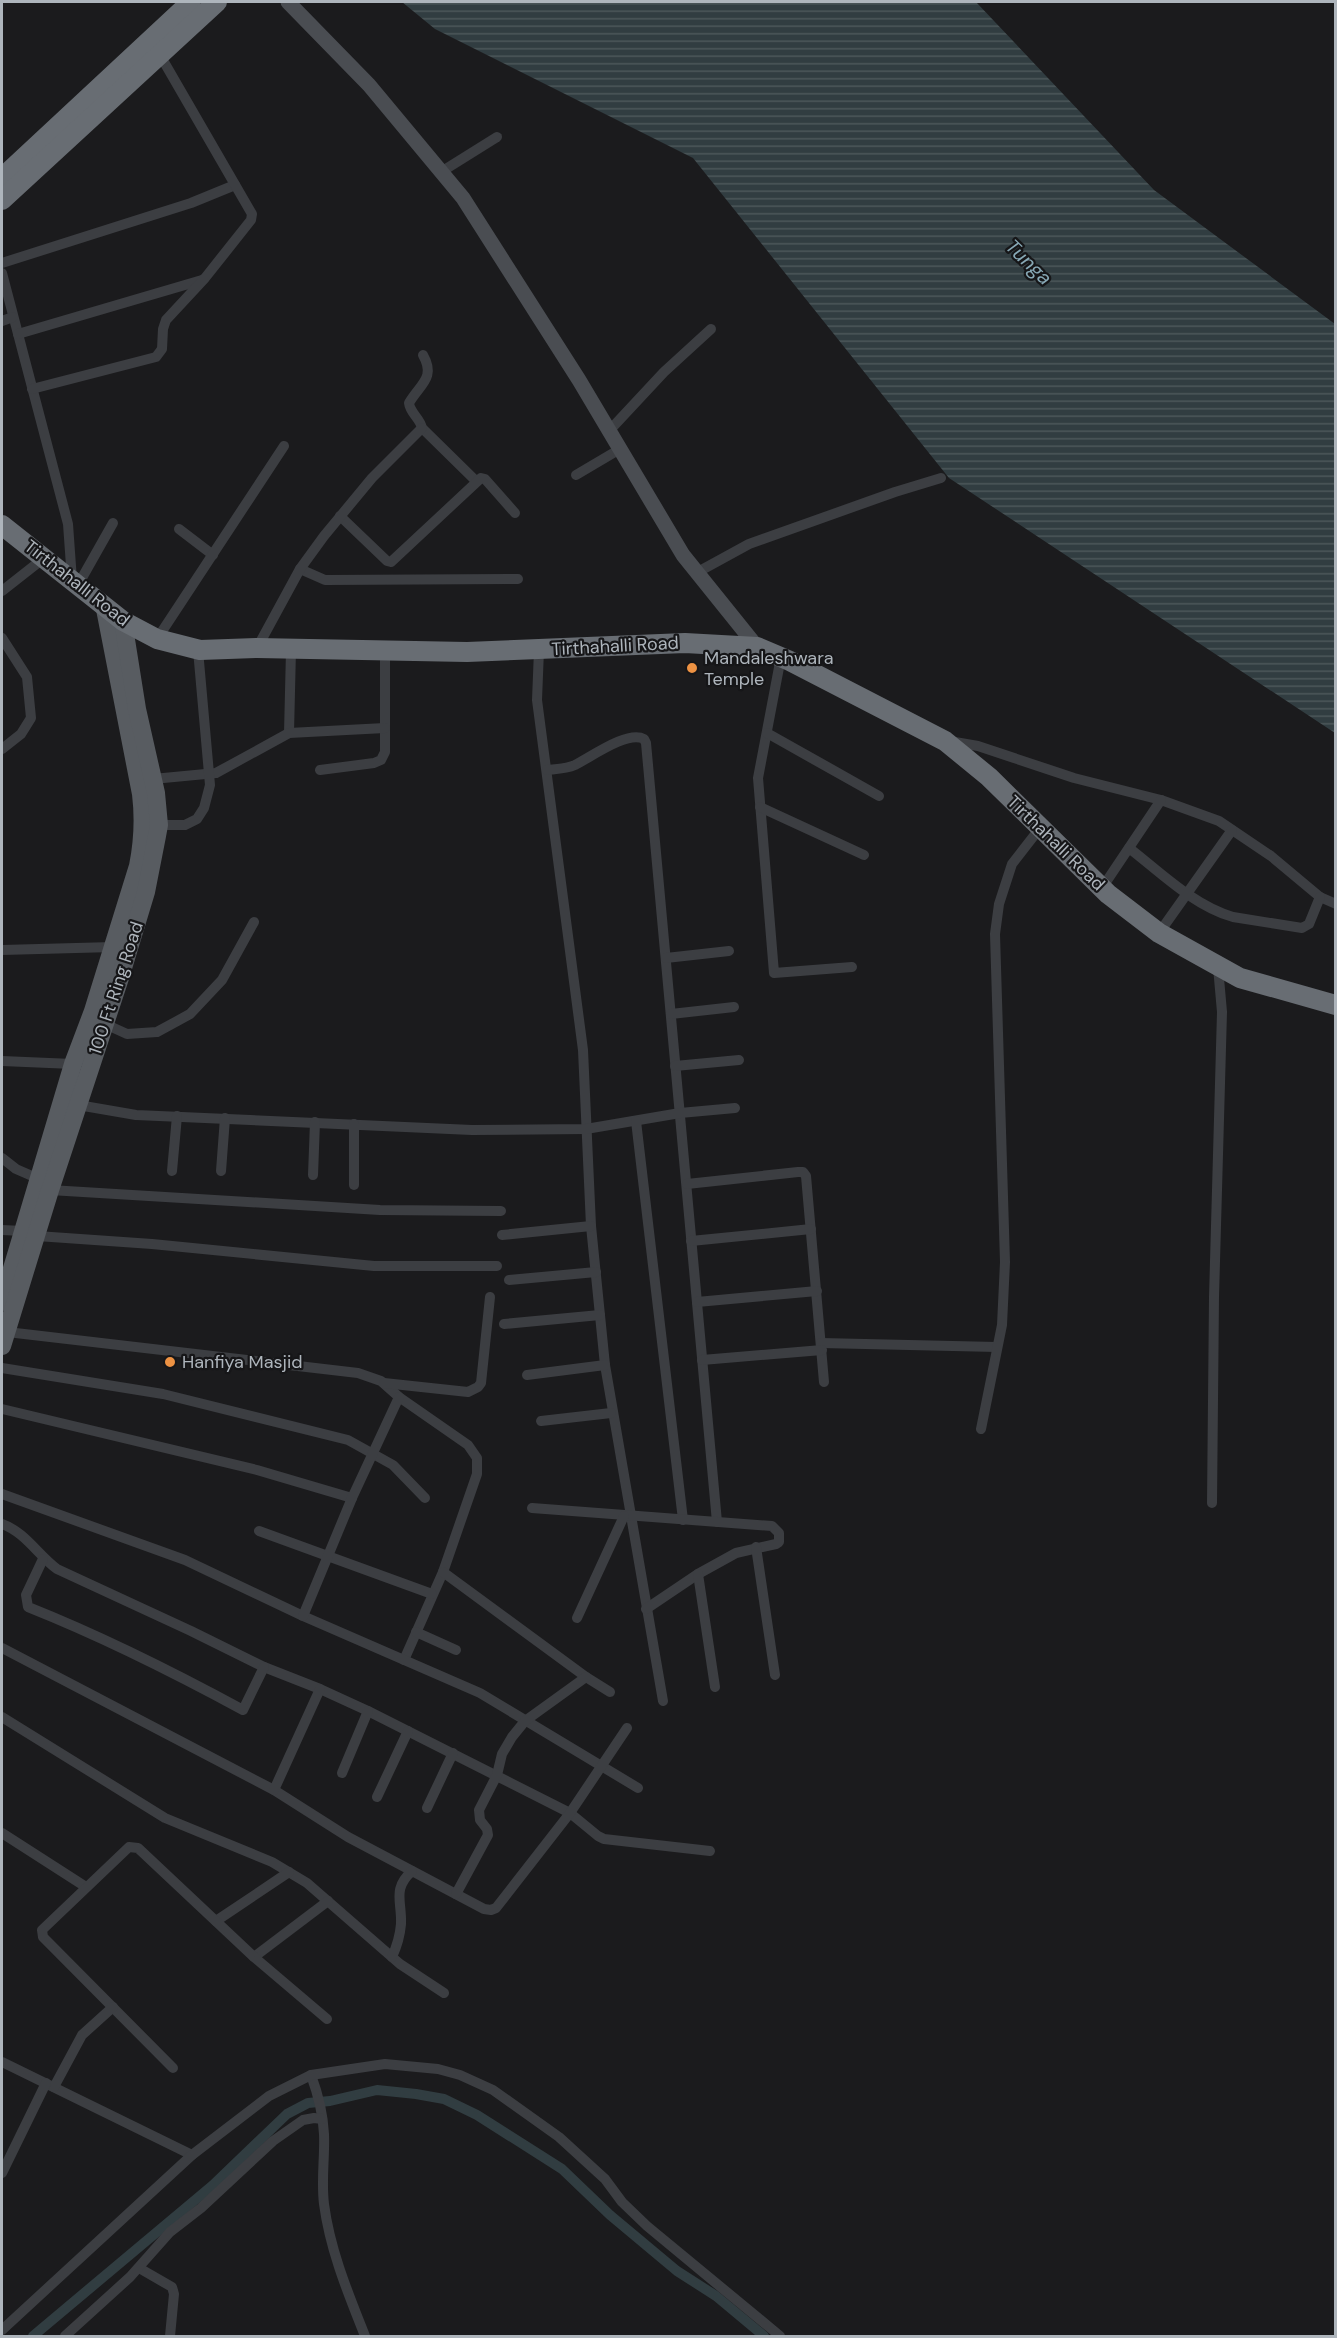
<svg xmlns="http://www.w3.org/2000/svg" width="1337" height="2338" font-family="'DM Sans',sans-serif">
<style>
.water{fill:url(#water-rules)}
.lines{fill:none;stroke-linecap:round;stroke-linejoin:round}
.canal{stroke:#313d41;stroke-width:10}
.street{stroke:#3c3e42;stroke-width:10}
.secondary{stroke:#4a4d52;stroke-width:15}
.primary{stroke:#585c61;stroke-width:18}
.highway{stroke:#686d73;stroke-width:20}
.poi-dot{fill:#ed9243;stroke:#161618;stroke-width:2}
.labels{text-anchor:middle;stroke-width:4.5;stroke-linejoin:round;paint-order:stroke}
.street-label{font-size:18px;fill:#aeb5bc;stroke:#161618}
.poi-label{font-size:18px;fill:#aeb5bc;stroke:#161618;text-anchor:start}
.water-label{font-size:20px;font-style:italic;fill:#87a8b5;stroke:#161618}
</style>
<defs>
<pattern id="water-rules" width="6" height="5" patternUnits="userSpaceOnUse" patternTransform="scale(1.5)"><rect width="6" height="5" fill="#313d41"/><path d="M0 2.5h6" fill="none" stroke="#4c575a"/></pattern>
</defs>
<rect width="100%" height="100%" fill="#1b1b1d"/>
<path class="water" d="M402,2H976L1154,190L1335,324V733L949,478L693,158L435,29Z"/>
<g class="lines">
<path class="canal" d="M33,2336L213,2185L287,2114L308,2103L330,2101L377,2090L416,2094L444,2099L477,2115L562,2169L610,2215L677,2271L716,2296L764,2336"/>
<g class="street">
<path d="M441,172L497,137"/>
<path d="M2,263L191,203L235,185"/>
<path d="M2,273L68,524L72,580"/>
<path d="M2,321L13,317"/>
<path d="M18,334L202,280"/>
<path d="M423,355C436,378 420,384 409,403C410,413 420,418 422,428L476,481"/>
<path d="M32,389L156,357L162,349L163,329L166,320L205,278L251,220L252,214L160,55"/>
<path d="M609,431L664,372L711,329"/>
<path d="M576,475L620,449"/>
<path d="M340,516L387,561L391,562L481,478L485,479L515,513"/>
<path d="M179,529L213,555"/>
<path d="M300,569L325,580L518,579"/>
<path d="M696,573L749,544L895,492L941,478"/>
<path d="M78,585L113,523"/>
<path d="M2,591L44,558"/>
<path d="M2,638L27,677L31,718L21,734L2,749"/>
<path d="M157,639L284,446"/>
<path d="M257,648L300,569L324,536L372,478L422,428"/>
<path d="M539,650L537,700L583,1050L591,1226L605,1365L663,1701"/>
<path d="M781,657L758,778L774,973L852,967"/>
<path d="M289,733L291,650"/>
<path d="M767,733L879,796"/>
<path d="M949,741L978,746L1074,778L1161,800L1219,821L1271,856L1320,897L1336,904"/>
<path d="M320,770L374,763L381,760L385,752V651"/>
<path d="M547,770C557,769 566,769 575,765C591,757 628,730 644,739L646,743L717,1522"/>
<path d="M153,779L216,773L289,733L385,728"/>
<path d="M760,807L864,855"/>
<path d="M159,825H185L197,819L204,808L210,785L198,650"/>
<path d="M1129,848C1160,872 1194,906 1233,917L1302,928L1309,924L1320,897"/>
<path d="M1102,888L1161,800"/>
<path d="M1159,933L1232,830"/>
<path d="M2,950L113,947"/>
<path d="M666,958L729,951"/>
<path d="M671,1014L734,1007"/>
<path d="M105,1024L127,1034L157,1032L190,1014L222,980L254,922"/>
<path d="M2,1061L73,1064"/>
<path d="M675,1066L739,1060"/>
<path d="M78,1105L136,1115L472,1130L586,1129L680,1113L735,1108"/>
<path d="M636,1121L683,1520"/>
<path d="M2,1158L16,1169L39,1179"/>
<path d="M172,1171L177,1116"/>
<path d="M221,1171L225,1118"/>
<path d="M313,1175L315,1122"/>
<path d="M687,1184L798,1172H803L806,1176L824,1382"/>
<path d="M354,1185V1124"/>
<path d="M50,1190L380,1210L501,1211"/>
<path d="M2,1230L23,1231"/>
<path d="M502,1235L591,1226"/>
<path d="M37,1236L152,1244L374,1266H497"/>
<path d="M691,1241L811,1229"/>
<path d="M509,1280L596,1272"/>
<path d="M697,1302L817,1291"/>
<path d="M504,1324L600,1315"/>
<path d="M7,1332L358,1373L381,1381L399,1397L468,1445L477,1458V1474L443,1572L404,1660"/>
<path d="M821,1343L997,1347"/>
<path d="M702,1360L822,1350"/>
<path d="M2,1368L163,1394L348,1440L393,1465L425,1498"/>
<path d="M527,1375L605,1365"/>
<path d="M384,1383L468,1392L478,1387L481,1383L490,1297"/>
<path d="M2,1409L257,1470L352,1498"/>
<path d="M541,1421L611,1413"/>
<path d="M981,1429L1002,1325L1005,1262L995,934L999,904L1012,864L1040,828"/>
<path d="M2,1494L185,1560L303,1616L480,1693L638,1788"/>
<path d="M1212,1503L1214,1297L1222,1012L1218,967"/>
<path d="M532,1508L772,1526L779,1533V1542L776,1544L736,1553L698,1574L646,1609"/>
<path d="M2,1524C25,1532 38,1555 57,1569L191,1631L264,1667L320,1689L368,1711L570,1813L598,1836L604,1839L710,1851"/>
<path d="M259,1531L432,1594"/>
<path d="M756,1547L775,1675"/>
<path d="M43,1559L26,1595L28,1607C101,1636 173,1672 243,1710L264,1667"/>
<path d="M443,1572L586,1677L610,1692"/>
<path d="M698,1574L715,1687"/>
<path d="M303,1616L352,1498L399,1397"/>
<path d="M577,1618L624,1516"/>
<path d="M416,1632L456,1650"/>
<path d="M2,1648L274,1790L348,1837L484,1909L491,1910L496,1908L570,1813L627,1728"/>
<path d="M2,1717L165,1818L272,1862L307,1883L400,1964L444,1993"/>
<path d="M342,1773L368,1711"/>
<path d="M274,1790L320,1689"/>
<path d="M377,1797L408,1731"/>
<path d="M427,1808L453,1753"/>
<path d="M2,1833L86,1887"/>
<path d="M456,1894L488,1835L487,1829L480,1820L479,1810L497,1775L502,1754L512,1737L525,1721L586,1677"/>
<path d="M216,1921L289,1872"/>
<path d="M254,1957L328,1901"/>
<path d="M392,1957C397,1946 400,1936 401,1924C402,1901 392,1889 412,1871"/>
<path d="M2,2062L192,2155"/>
<path d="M173,2068L43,1937L42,1930L129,1847L138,1848L254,1957L327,2019"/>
<path d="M311,2075C318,2094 323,2114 324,2134C325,2157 321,2180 324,2204C330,2250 348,2293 365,2336"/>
<path d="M54,2087L82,2035L113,2007"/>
<path d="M2,2173L46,2083"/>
<path d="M139,2268L172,2287L174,2294L170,2336"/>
<path d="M2,2330L192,2155L269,2096L311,2075L385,2064L438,2069L460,2075L493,2090L559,2137L605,2179L622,2202L647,2226L780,2336"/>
<path d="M65,2336L130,2277L170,2232L201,2208L273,2141L303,2120L314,2118L322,2119"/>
</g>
<path class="secondary" d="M288,2L369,85L463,198L579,380L683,555L757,647"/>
<g class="primary">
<path d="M2,1302L73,1064L93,1011L138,866C143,841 144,819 141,794L105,609"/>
<path d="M2,1346L50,1190L120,978L146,892L157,836L159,825L156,793L137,709L123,621"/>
</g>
<g class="highway">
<path d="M2,178L191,2"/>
<path d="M2,200L217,2"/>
<path d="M2,525L123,621L157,639L200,650L257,648L467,652L685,643L757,647L790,661L945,741L989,777L1108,894L1159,933L1240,978L1336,1005"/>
</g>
</g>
<g class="poi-dot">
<circle cx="692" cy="668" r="6"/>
<circle cx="170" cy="1362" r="6"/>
</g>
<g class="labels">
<g class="street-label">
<text transform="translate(77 583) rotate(38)" y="6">Tirthahalli Road</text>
<text transform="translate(615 646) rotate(-3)" y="6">Tirthahalli Road</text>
<text transform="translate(1056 843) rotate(44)" y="6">Tirthahalli Road</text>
<text transform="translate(116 988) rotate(-72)" y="6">100 Ft Ring Road</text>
</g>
<g class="poi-label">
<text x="704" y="664">Mandaleshwara<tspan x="704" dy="21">Temple</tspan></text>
<text x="182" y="1368">Hanfiya Masjid</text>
</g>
<g class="water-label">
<text transform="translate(1029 262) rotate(44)" y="7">Tunga</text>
</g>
</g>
<rect width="1337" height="2338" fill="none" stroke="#aeb5bc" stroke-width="6"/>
</svg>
